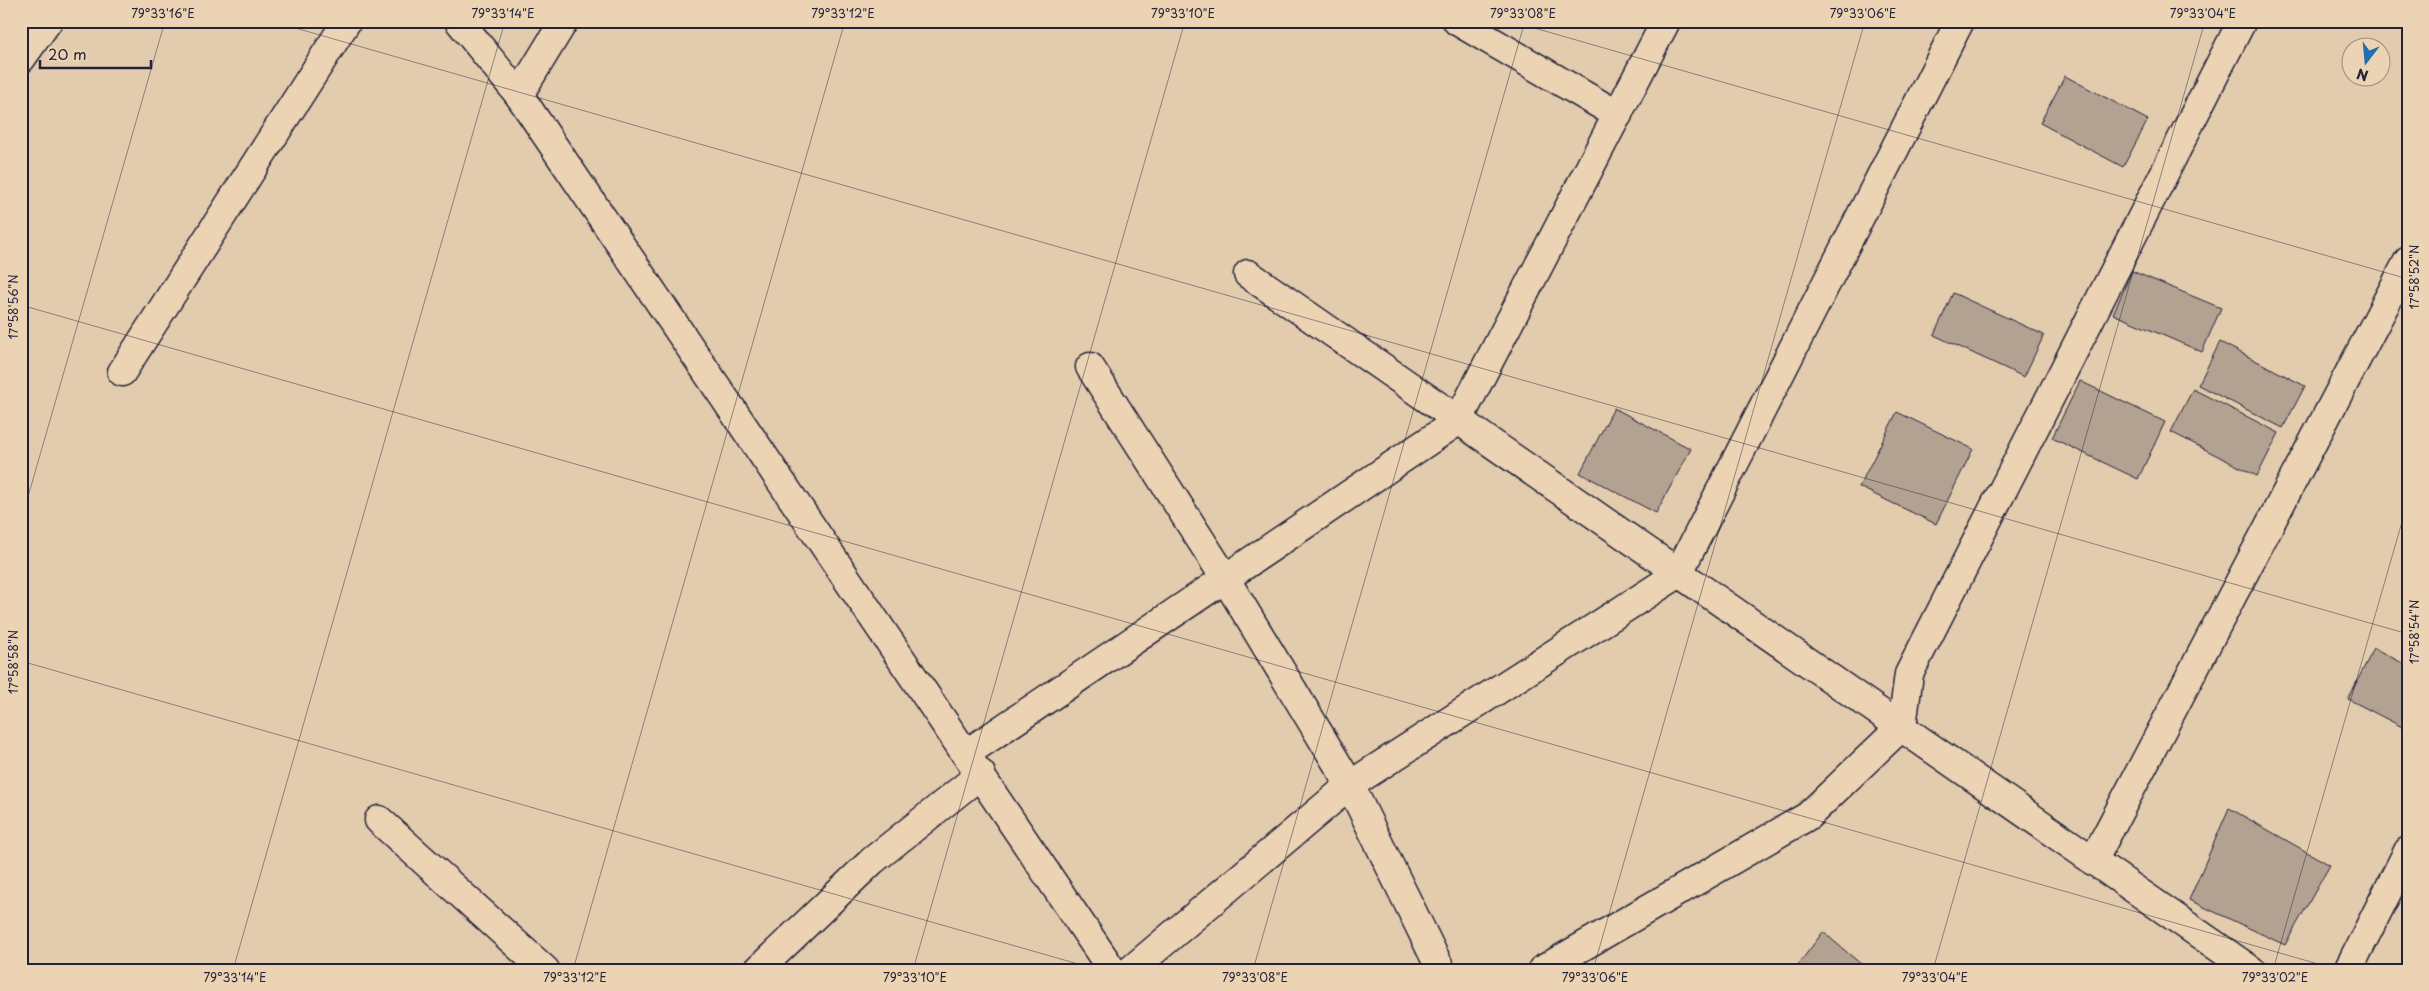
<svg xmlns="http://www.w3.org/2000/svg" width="2429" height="991" font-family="'Playpen Sans',sans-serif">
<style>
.building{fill:#b3a291;stroke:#22223b}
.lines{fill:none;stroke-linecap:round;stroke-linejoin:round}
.minor-casing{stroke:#22223b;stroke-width:31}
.minor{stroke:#ebd3b3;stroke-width:28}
.ticks{fill:none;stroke:#22223b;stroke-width:1;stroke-opacity:0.45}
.neatline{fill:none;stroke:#22223b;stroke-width:2}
.ticks-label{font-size:12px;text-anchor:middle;fill:#22223b}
</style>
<rect width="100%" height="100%" fill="#e3ccae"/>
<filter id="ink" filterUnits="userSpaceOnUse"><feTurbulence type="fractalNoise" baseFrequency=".02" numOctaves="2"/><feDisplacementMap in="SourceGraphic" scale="10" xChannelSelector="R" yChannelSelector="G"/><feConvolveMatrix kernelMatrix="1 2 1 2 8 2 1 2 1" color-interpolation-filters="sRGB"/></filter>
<g filter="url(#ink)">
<g class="building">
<path d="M2065,76L2148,120L2123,167L2040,123Z"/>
<path d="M2132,271L2221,308L2202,352L2113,314Z"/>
<path d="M1953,293L2044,335L2024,377L1934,335Z"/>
<path d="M2220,342L2305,386L2283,428L2198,385Z"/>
<path d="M2080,381L2165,422L2138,479L2052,438Z"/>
<path d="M2193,389L2279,433L2257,476L2171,432Z"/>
<path d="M1614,408L1691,449L1656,513L1580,473Z"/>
<path d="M1897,412L1973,449L1936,524L1859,487Z"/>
<path d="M2374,648L2408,666V730L2348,699Z"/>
<path d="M2229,808L2330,865L2285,945L2189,900Z"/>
<path d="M1823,932L1868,970H1794Z"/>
</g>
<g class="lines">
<g class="minor-casing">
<g id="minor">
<path d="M459,21L519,95L1112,970"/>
<path d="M1457,21L1618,115"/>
<path d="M21,59L48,21"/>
<path d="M519,95L564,21"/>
<path d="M1248,274L2251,970"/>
<path d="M1090,367L1225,578L1350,785L1441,970"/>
<path d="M122,372L347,21"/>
<path d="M967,753L1458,421L1666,21"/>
<path d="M379,820L545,970"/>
<path d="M2093,861L2408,261"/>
<path d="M758,970L872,861L981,774"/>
<path d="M1131,970L1350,785L1678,574L1960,21"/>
<path d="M1542,970L1808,816L1902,726L1909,674L2242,21"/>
<path d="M2348,970L2408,851"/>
</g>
</g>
<use href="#minor" class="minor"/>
</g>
</g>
<path class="ticks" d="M271,21L2408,634M1510,21L2408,279M21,305L2339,970M21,521L165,21M21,661L1099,970M233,970L505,21M573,970L845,21M913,970L1185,21M1253,970L1525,21M1593,970L1865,21M1933,970L2205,21M2273,970L2408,501"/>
<rect width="2429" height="991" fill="none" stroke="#ebd3b3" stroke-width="55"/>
<g transform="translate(2366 62) rotate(196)"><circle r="24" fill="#ebd3b3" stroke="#9b8c83"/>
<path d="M0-4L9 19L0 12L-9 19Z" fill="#1f6fb2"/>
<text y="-8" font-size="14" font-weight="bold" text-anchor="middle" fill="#22223b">N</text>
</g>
<path d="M40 60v8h111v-8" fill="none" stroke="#22223b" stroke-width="2.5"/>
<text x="48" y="60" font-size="15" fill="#22223b" stroke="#ebd3b3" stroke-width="4" paint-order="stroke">20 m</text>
<rect x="28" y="28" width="2374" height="936" class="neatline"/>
<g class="ticks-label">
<text x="163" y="18">79°33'16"E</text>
<text x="503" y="18">79°33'14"E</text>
<text x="843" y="18">79°33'12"E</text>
<text x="1183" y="18">79°33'10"E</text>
<text x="1523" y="18">79°33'08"E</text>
<text x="1863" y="18">79°33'06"E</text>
<text x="2203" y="18">79°33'04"E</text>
<text transform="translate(2415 277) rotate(-90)" y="4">17°58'52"N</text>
<text transform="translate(14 307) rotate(-90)" y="4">17°58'56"N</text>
<text transform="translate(2415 632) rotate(-90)" y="4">17°58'54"N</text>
<text transform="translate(14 662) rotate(-90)" y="4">17°58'58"N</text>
<text x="235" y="982">79°33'14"E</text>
<text x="575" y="982">79°33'12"E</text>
<text x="915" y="982">79°33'10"E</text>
<text x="1255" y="982">79°33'08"E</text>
<text x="1595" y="982">79°33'06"E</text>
<text x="1935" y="982">79°33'04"E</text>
<text x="2275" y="982">79°33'02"E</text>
</g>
</svg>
